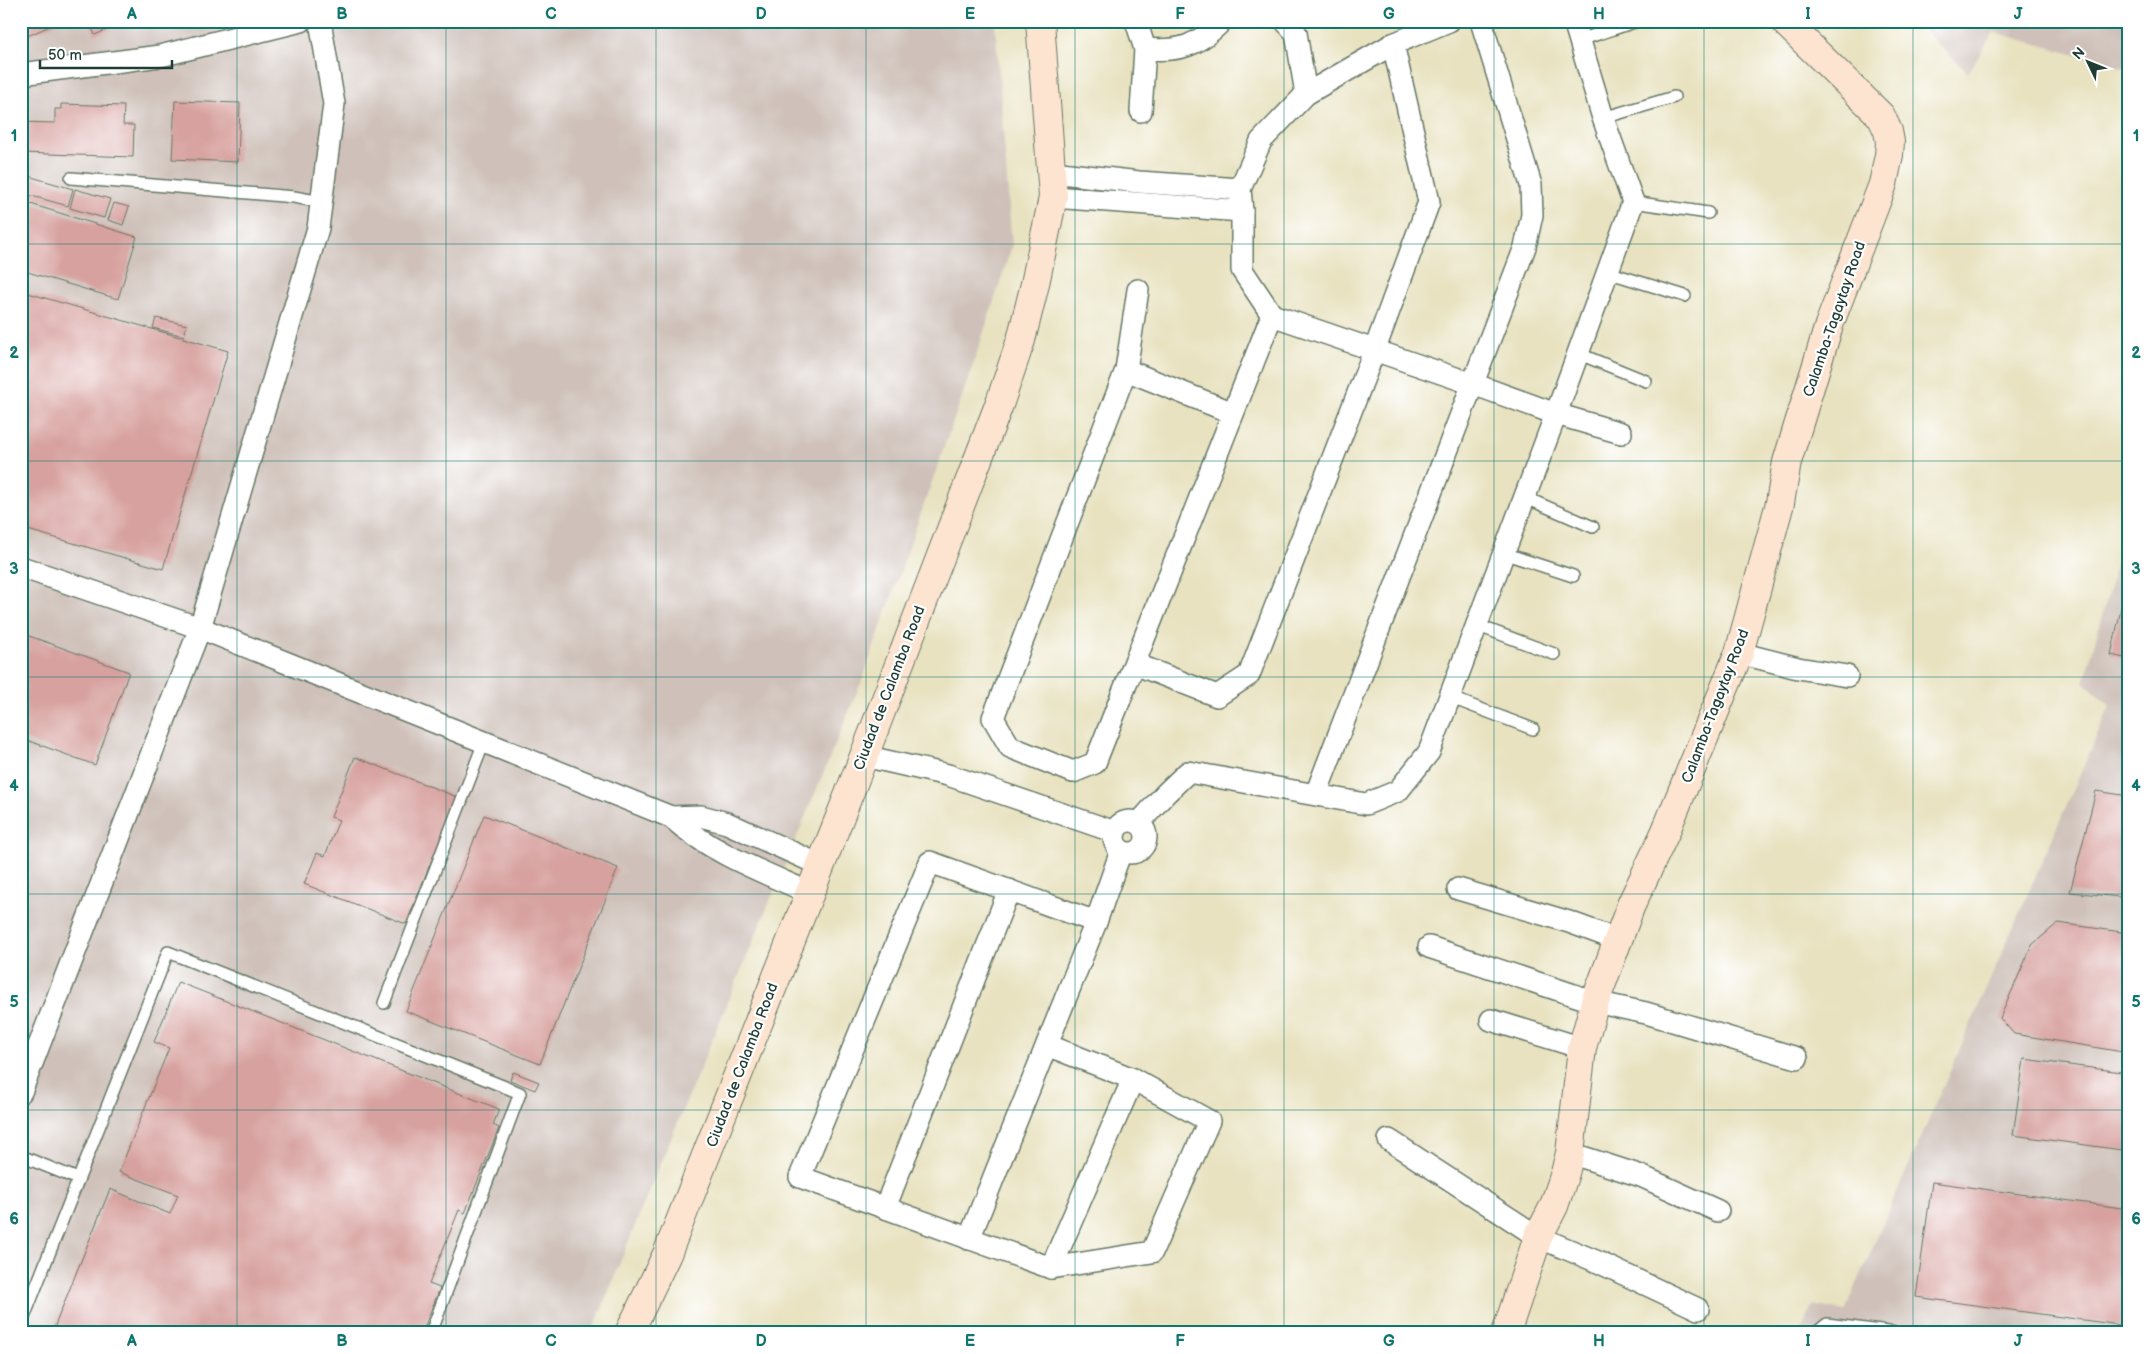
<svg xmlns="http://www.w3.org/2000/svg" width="2150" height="1354" font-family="'Balsamiq Sans',sans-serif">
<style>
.industrial{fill:#cfc1ba}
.building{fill:#d7a19f}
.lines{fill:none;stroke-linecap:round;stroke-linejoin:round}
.lane-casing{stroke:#657765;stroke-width:14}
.street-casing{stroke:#657765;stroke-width:24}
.secondary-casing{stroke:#657765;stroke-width:30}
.lane{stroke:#fff;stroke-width:11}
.street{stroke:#fff;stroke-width:21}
.secondary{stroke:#fde4d1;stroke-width:28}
.grid{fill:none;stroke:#0f766e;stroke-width:1;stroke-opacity:0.55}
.labels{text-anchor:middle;stroke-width:4.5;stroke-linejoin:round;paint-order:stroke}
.street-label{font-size:15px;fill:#1f3d34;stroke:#fff}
.neatline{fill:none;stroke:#0f766e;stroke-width:2}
.grid-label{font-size:16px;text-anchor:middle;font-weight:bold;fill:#0f766e}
</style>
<rect width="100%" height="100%" fill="#fff"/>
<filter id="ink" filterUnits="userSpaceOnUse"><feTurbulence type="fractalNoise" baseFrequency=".02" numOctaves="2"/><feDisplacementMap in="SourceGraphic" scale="10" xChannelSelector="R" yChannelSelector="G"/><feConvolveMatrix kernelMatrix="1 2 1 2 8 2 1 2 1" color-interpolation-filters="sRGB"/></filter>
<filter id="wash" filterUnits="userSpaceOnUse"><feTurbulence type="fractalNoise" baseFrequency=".0096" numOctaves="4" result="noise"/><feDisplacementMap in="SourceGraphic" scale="20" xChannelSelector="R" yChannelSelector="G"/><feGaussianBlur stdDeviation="1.12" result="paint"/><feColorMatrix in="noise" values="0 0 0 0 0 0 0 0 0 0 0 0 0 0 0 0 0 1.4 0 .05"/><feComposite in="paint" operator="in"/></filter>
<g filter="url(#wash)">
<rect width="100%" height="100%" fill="#e8e2c0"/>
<g class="industrial">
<path d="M21,21H995L1012,246L974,362L863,678L642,1208L592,1333H21Z"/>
<path d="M1914,21H2129V70L1994,32L1968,73Z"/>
<path d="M2129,516V1333H1800L1812,1305L1845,1311L2110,706L2084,682Z"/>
</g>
<g id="blocks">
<g class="building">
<path d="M21,21H61L21,39Z"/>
<path d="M89,21H126L95,35Z"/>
<path d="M175,101L240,103L238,162L172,159Z"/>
<path d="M61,104L124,106L123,125H134L133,157L21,153V122L55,123V109H61Z"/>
<path d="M21,174L73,189L68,206L21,193Z"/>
<path d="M75,189L110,199L104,218L70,208Z"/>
<path d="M21,201L137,237L118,299L21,270Z"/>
<path d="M114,203L129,207L123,225L108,220Z"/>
<path d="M21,291L228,351L163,569L21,528Z"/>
<path d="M156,318L187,325L184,336L153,328Z"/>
<path d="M2125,590L2129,591V659L2111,655Z"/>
<path d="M21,633L129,672L95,765L21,738Z"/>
<path d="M355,757L457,797L406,924L304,884L317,853L325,856L339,820L331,817Z"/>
<path d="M2096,791L2129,796V898L2070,892Z"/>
<path d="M484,815L618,868L540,1064L406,1011Z"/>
<path d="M2058,923L2129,933V1053L2014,1034L2000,1018L2032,945Z"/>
<path d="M178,982L499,1109L493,1125L499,1128L465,1213L459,1210L429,1284L440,1288L422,1333H52L110,1189L170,1214L178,1195L119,1172L169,1048L154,1042Z"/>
<path d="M2024,1059L2129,1073V1151L2013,1135Z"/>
<path d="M513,1072L539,1082L535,1090L510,1080Z"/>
<path d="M1932,1182L2129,1209V1261L2120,1325L1916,1297Z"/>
</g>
</g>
</g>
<g filter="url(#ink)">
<use href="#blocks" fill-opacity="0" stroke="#657765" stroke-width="1"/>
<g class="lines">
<g class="lane-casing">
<g id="lane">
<path d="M1580,40L1637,21"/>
<path d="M1603,118L1674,97"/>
<path d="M71,178L294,197L321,202"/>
<path d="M1633,202L1708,213"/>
<path d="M1607,272L1685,296"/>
<path d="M1577,353L1646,381"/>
<path d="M1524,497L1593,527"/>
<path d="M1503,553L1573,576"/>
<path d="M1476,625L1554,654"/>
<path d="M1449,697L1533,729"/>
<path d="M384,1003L484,742"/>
<path d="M21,1156L78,1179"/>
<path d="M21,1325L168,952L520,1093L431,1333"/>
<path d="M1816,1333L1827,1324L1896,1333"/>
</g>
</g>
<g class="street-casing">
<g id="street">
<path d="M1136,21L1145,49L1141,111"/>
<path d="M1285,21L1296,33L1306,94"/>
<path d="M1145,49C1181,52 1197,46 1222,21"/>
<path d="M21,74L160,56L301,21"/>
<path d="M1052,172L1139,182L1240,189"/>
<path d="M1053,197L1242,211"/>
<path d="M1138,290L1126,370L993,718L1010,747L1073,772L1095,763L1272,315L1242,270V211L1240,189L1261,141L1306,94L1393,44L1449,21"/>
<path d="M1272,315L1473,384L1556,414L1621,433"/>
<path d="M1126,370L1233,413"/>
<path d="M21,567L200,628L671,817C711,853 761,871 810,893"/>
<path d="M1739,653L1798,668L1847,676"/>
<path d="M1135,664L1217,696L1249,675L1375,349L1429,202L1393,44"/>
<path d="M864,756L948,775L1115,832"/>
<path d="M1316,794L1525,247L1532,215L1531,185L1481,21"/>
<path d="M671,817L701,816L727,823L820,865"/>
<circle cx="1130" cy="837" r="16"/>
<path d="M1139,823L1165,794L1188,772L1366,804L1398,791L1429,752L1556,414L1633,202L1603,118L1574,21"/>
<path d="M1458,889L1569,922L1618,940"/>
<path d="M1429,947L1595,1002L1646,1013L1797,1058"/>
<path d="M1491,1020L1582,1048"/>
<path d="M1047,1045L1133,1079L1209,1121L1152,1252L1051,1268L800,1177L930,862L1096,922"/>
<path d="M21,1092L200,628L318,228L334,104L320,21"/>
<path d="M1389,1140L1538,1237L1598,1262L1698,1309"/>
<path d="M1570,1153L1641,1176L1718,1211"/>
<path d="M885,1208L1009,890"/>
<path d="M969,1239L1096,922L1121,851"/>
<path d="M1051,1268L1133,1079"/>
</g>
</g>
<g class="secondary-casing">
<g id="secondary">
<path d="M629,1333L667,1254L864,756L1000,402L1021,340L1035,284L1053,197L1040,21"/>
<path d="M1506,1333L1538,1237L1554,1206L1565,1173L1570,1153L1582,1048L1595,1002L1631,905L1665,833L1739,653L1780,503L1787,462L1829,325L1883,184L1889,155L1890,142L1888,131L1881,116L1784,21"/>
</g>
</g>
<use href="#lane" class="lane"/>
<use href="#street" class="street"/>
<use href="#secondary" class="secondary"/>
</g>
</g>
<path class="grid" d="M237,21V1333M446,21V1333M656,21V1333M866,21V1333M1075,21V1333M1284,21V1333M1494,21V1333M1704,21V1333M1913,21V1333M21,244H2129M21,461H2129M21,677H2129M21,894H2129M21,1110H2129"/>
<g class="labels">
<g class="street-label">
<text transform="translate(1834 319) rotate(-71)" y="5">Calamba-Tagaytay Road</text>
<text transform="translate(889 688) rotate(-69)" y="5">Ciudad de Calamba Road</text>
<text transform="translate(1715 706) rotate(-69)" y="5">Calamba-Tagaytay Road</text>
<text transform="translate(742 1065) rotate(-69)" y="5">Ciudad de Calamba Road</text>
</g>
</g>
<rect width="2150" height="1354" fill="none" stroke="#fff" stroke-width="55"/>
<g transform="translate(2088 62) rotate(313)" stroke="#ffffff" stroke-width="4" paint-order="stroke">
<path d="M0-4L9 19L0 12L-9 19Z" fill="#1f3d34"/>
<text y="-8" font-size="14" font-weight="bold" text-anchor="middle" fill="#1f3d34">N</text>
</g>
<path d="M40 60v8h132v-8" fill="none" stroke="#1f3d34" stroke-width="2.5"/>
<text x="48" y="60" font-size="15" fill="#1f3d34" stroke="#ffffff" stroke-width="4" paint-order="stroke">50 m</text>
<rect x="28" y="28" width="2094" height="1298" class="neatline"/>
<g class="grid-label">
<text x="132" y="19">A</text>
<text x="342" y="19">B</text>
<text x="551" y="19">C</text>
<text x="761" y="19">D</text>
<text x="970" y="19">E</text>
<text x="1180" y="19">F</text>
<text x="1389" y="19">G</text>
<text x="1599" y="19">H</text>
<text x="1808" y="19">I</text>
<text x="2018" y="19">J</text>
<text x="14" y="141">1</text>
<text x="2136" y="141">1</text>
<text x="14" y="358">2</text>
<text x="2136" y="358">2</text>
<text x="14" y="574">3</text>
<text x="2136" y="574">3</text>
<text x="14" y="791">4</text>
<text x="2136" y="791">4</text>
<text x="14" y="1007">5</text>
<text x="2136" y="1007">5</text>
<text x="14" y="1224">6</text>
<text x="2136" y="1224">6</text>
<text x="132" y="1346">A</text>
<text x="342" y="1346">B</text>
<text x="551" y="1346">C</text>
<text x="761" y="1346">D</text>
<text x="970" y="1346">E</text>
<text x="1180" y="1346">F</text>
<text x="1389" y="1346">G</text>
<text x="1599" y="1346">H</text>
<text x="1808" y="1346">I</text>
<text x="2018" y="1346">J</text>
</g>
</svg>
